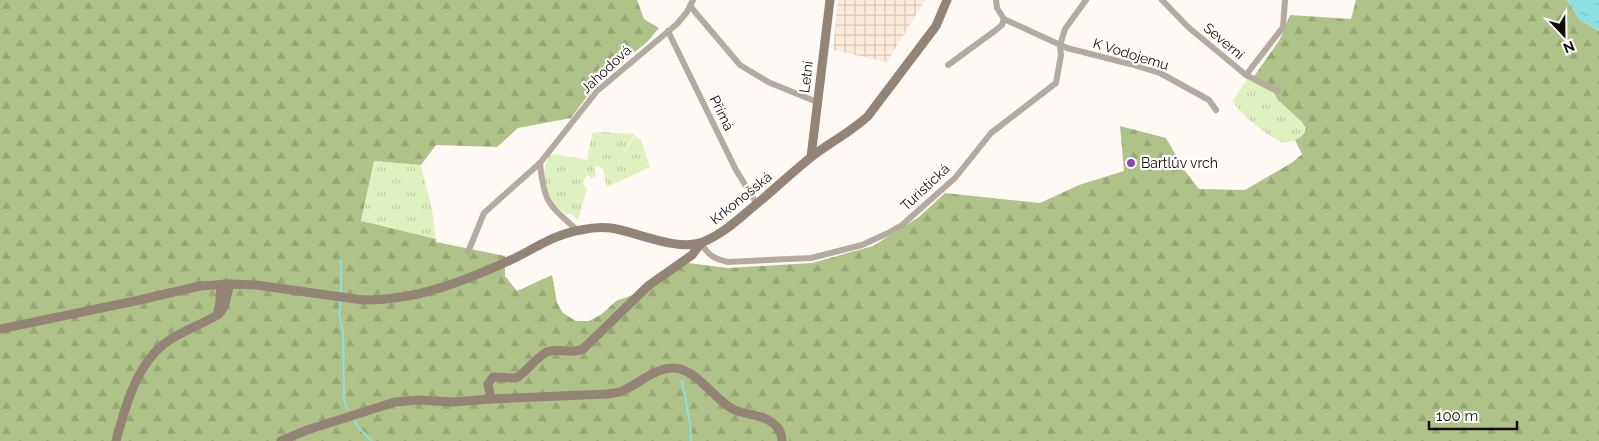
<svg xmlns="http://www.w3.org/2000/svg" width="1599" height="441" font-family="Raleway,sans-serif">
<style>
.industrial{fill:url(#industrial-grid)}
.grass{fill:url(#grass-tufts)}
.forest{fill:url(#forest-firs)}
.water{fill:url(#water-ripples)}
.lines{fill:none;stroke-linecap:round;stroke-linejoin:round}
.stream{stroke:#8cdfe0;stroke-width:2}
.street{stroke:#b5aaa0;stroke-width:6}
.secondary{stroke:#938475;stroke-width:9}
.poi-dot{fill:#9043b4;stroke:#fff;stroke-width:2}
.labels{text-anchor:middle;stroke-width:4.5;stroke-linejoin:round;paint-order:stroke}
.street-label{font-size:14px;fill:#140c05;stroke:#fff}
.poi-label{font-size:14px;fill:#140c05;stroke:#fff;text-anchor:start}
</style>
<defs>
<pattern id="industrial-grid" width="8" height="8" patternUnits="userSpaceOnUse" patternTransform="scale(1.25)"><rect width="8" height="8" fill="#fdead9"/><path d="M0 4h8M4 0v8" fill="none" stroke="#d8c8b9"/></pattern>
<pattern id="grass-tufts" width="24" height="20" patternUnits="userSpaceOnUse" patternTransform="scale(1.25)"><rect width="24" height="20" fill="#e0f1c0"/><path d="M3 7l-1-3M5 7V3M7 7l1-3M15 17l-1-3M17 17v-4M19 17l1-3" fill="none" stroke="#bfcda4"/></pattern>
<pattern id="forest-firs" width="22" height="20" patternUnits="userSpaceOnUse" patternTransform="scale(1.25)"><rect width="22" height="20" fill="#afc388"/><path d="M5 1l3.5 6h-7zM16 11l3.5 6h-7z" fill="#96a674"/></pattern>
<pattern id="water-ripples" width="26" height="14" patternUnits="userSpaceOnUse" patternTransform="scale(1.25)"><rect width="26" height="14" fill="#8cdfe0"/><path d="M2 4q2-2 4 0t4 0M15 11q2-2 4 0t4 0" fill="none" stroke="#78bebf"/></pattern>
</defs>
<rect width="100%" height="100%" fill="#fef9f4"/>
<path class="industrial" d="M838,0H925L887,62L833,50Z"/>
<g class="grass">
<path d="M1248,77C1256,82 1268,87 1275,94C1279,98 1275,96 1279,100C1285,108 1309,122 1304,133C1301,141 1290,141 1283,143C1268,136 1241,116 1233,101Z"/>
<path d="M601,132L635,134L617,164L635,136L641,140L650,167L607,187L603,169L597,166L594,168L596,176L591,178L587,174L583,183L587,189L578,220L571,214H566C546,200 537,177 550,155L555,154L587,160L592,133Z"/>
<path d="M374,161L421,165L432,209L436,239L361,222Z"/>
</g>
<path class="forest" d="M0,0H637L644,19L659,28L648,41L593,88L571,118L518,128L497,147L436,145L421,165L374,161L361,221L436,239V242L505,256V276L517,291L552,275L557,303L563,313L576,321H589L602,314L616,301L649,289L688,263L728,268L812,263L873,246L919,217L945,193L1040,203L1079,185L1124,171L1120,126L1166,138L1185,171L1199,189L1245,190L1293,162L1302,154L1295,140L1301,137L1305,132V127L1301,121L1278,100L1274,93L1253,82L1255,75L1280,39L1290,15L1351,19L1356,0H1567L1580,20L1599,31V441H0Z"/>
<path class="water" d="M1567,0H1599V31L1580,20Z"/>
<g class="lines">
<g class="stream">
<path d="M341,261V293"/>
<path d="M341,300L339,313L343,332L344,400L347,409"/>
<path d="M682,381L690,423L691,441"/>
<path d="M353,419L359,428L372,441"/>
</g>
<g class="street">
<path d="M996,0L997,8L1004,19L1067,48L1130,64L1160,73L1209,100L1216,110"/>
<path d="M1162,0L1188,27L1246,75L1278,91"/>
<path d="M690,6L740,65L768,82L817,102"/>
<path d="M668,31L736,170L757,204"/>
<path d="M948,65L996,30L1002,25L1004,19"/>
<path d="M1246,75L1283,27L1285,0"/>
<path d="M540,163C544,203 548,204 577,230"/>
<path d="M701,243C708,255 714,259 728,262L811,258L862,245L888,233L902,225L955,178L991,133L1056,83L1061,55L1060,45L1065,29L1086,0"/>
<path d="M468,252L484,213L540,163L597,91L677,24L687,12L693,0"/>
</g>
<g class="secondary">
<path d="M811,157L830,0"/>
<path d="M218,310C222,301 218,293 223,284"/>
<path d="M0,329L135,301L200,286L230,284L256,285L363,300C416,301 468,280 515,258C535,248 558,233 581,230C590,228 601,227 611,228C638,232 677,252 703,242C720,235 733,224 747,212C768,195 789,175 810,158C829,143 851,132 868,116L936,26L947,0"/>
<path d="M491,399L488,384L493,377L516,378C527,372 535,358 547,352C559,347 571,355 583,349L648,286L692,255L701,243"/>
<path d="M116,441C125,407 137,362 168,341C184,330 203,324 219,314L224,307L230,284"/>
<path d="M281,441L307,430L395,402L418,400L453,402L491,399L607,394C612,393 618,393 622,391C638,384 654,369 671,368C694,366 712,397 731,408C744,416 762,413 774,424C780,429 782,434 782,441"/>
</g>
</g>
<circle class="poi-dot" cx="1131" cy="163" r="5"/>
<g class="labels">
<g class="street-label">
<text transform="translate(1224 41) rotate(40)" y="5">Severní</text>
<text transform="translate(1131 54) rotate(17)" y="5">K Vodojemu</text>
<text transform="translate(606 69) rotate(-43)" y="5">Jahodová</text>
<text transform="translate(806 77) rotate(-83)" y="5">Letní</text>
<text transform="translate(722 113) rotate(64)" y="5">Přímá</text>
<text transform="translate(925 187) rotate(-43)" y="5">Turistická</text>
<text transform="translate(741 198) rotate(-39)" y="5">Krkonošská</text>
</g>
<g class="poi-label">
<text x="1141" y="168">Bartlův vrch</text>
</g>
</g>
<g transform="translate(1564 35) rotate(158)" stroke="#ffffff" stroke-width="4" paint-order="stroke">
<path d="M0-4L9 19L0 12L-9 19Z" fill="#140c05"/>
<text y="-8" font-size="14" font-weight="bold" text-anchor="middle" fill="#140c05">N</text>
</g>
<path d="M1429 421v8h88v-8" fill="none" stroke="#140c05" stroke-width="2.5"/>
<text x="1436" y="421" font-size="15" fill="#140c05" stroke="#ffffff" stroke-width="4" paint-order="stroke">100 m</text>
</svg>
